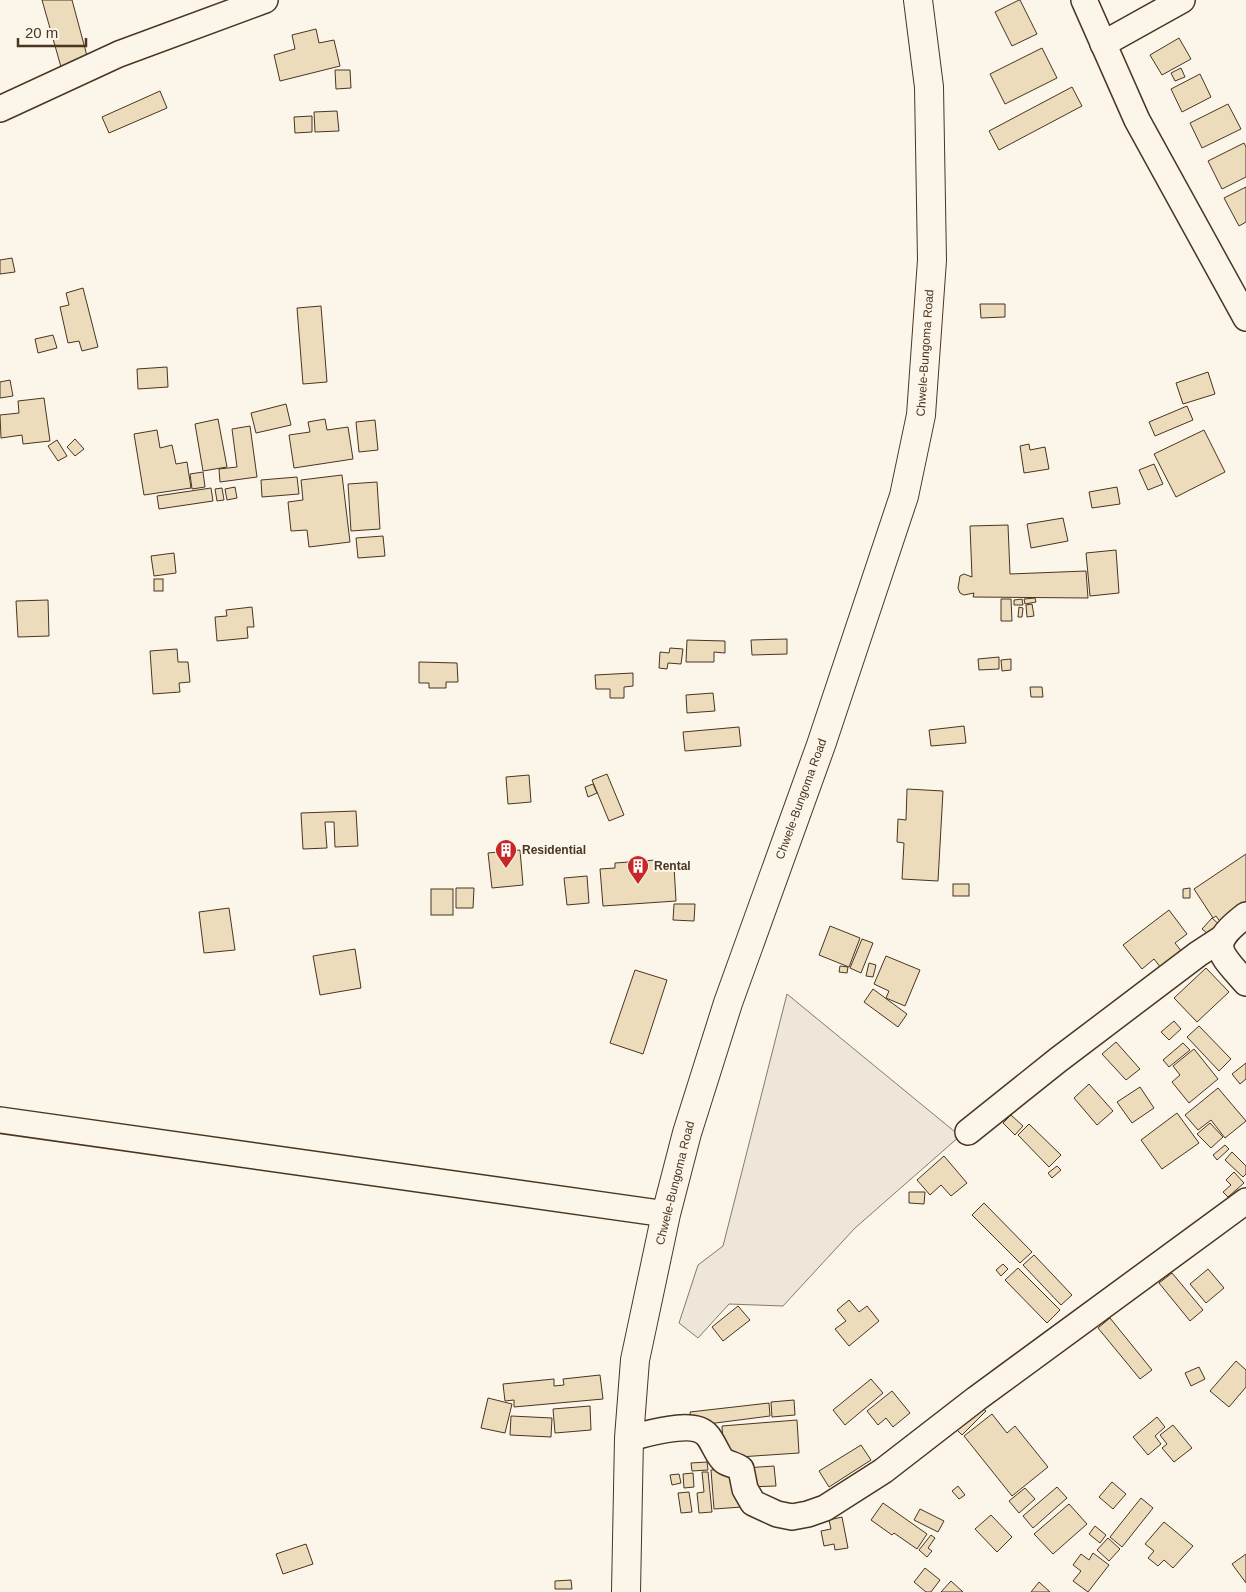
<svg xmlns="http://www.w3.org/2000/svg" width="1246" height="1592" font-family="Arial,sans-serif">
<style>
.green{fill:#ede6d9;stroke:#887966}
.building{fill:#ecdcbc;stroke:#4a3520}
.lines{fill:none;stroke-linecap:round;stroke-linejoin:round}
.minor-casing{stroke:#4a3520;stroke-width:28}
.major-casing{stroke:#4a3520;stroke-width:30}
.minor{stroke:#fbf6e9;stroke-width:25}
.major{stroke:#fbf6e9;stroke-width:28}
.labels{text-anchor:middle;stroke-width:4;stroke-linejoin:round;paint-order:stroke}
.street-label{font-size:12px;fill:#4a3520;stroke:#fbf6e9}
.poi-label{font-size:12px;font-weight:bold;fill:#4a3520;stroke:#fbf6e9;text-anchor:start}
</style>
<rect width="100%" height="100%" fill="#fbf6e9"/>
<path class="green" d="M787,994L960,1136L855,1228L783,1306L729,1304L698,1338L679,1323L698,1265L723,1246Z"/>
<g class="building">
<path d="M42,0H72L90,67L63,74Z"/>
<path d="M1019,0H1020L1037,34L1012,46L995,12Z"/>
<path d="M316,29L319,43L334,40L340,66L280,81L274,55L295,49L292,35Z"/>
<path d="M1179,38L1191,59L1162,75L1150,55Z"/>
<path d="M1042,48L1057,78L1005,104L990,74Z"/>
<path d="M1181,68L1185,77L1175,81L1171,73Z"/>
<path d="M335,70H350L351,88L336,89Z"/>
<path d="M1200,74L1211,97L1182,112L1171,89Z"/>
<path d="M1072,87L1082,106L999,150L989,131Z"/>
<path d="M160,91L167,108L109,133L102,117Z"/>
<path d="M1228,104L1241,129L1202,148L1190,123Z"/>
<path d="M337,111L339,131L315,132L314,112Z"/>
<path d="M312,116V132L295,133L294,117Z"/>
<path d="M1244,143L1246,147V177L1222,189L1208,161Z"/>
<path d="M1246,187V222L1239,226L1224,198Z"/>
<path d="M12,258L15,272L0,274V260Z"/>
<path d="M83,288L98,347L82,351L79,341L68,343L60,307L69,305L66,293Z"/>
<path d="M980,304H1005V317L981,318Z"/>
<path d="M321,306L327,382L303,384L297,308Z"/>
<path d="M53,335L57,348L38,353L35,339Z"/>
<path d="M167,367L168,387L138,389L137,369Z"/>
<path d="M1208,372L1215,394L1183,404L1176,383Z"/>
<path d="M10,380L13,396L0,398V382Z"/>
<path d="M44,398L50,441L23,444L22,435L1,438L0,415L19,413L18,401Z"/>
<path d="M286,404L291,425L256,433L251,413Z"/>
<path d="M1187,406L1193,420L1155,436L1149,422Z"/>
<path d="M218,419L227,467L203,471L195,424Z"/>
<path d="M325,419L327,430L348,427L353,459L294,468L289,435L310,432L308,422Z"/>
<path d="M375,420L378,450L359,452L356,422Z"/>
<path d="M250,426L257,477L220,482L219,469L237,467L232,429Z"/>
<path d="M157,430L160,448L172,445L176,464L187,462L191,488L144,495L134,434Z"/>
<path d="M1204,430L1225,472L1176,497L1154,454Z"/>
<path d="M75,439L84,449L75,456L67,447Z"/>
<path d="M57,440L67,456L58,461L48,446Z"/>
<path d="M1029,444L1030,450L1045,447L1049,469L1024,473L1020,446Z"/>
<path d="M1154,464L1163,484L1148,490L1139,470Z"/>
<path d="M203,472L205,487L192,489L190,474Z"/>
<path d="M342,475L350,542L309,547L307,530L291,531L288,502L303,500L301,480Z"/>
<path d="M297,477L299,494L262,497L261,480Z"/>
<path d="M377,482L380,529L351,531L348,484Z"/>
<path d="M235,487L237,498L227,500L225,489Z"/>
<path d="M1117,487L1120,504L1092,508L1089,492Z"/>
<path d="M211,488L213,501L159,509L157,496Z"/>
<path d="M222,488L224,500L217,501L215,489Z"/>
<path d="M1063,518L1068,541L1031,548L1027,524Z"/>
<path d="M1008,525L1010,574L1086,571L1088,598L973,597L974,593L964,595L960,593L958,588L960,576L964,574L972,577L970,526Z"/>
<path d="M383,536L385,556L358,558L356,538Z"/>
<path d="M1116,550L1119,593L1090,596L1086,553Z"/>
<path d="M174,553L176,573L154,576L151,556Z"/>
<rect x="154" y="579" width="9" height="12"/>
<path d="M1035,598L1036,602L1025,604L1024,599Z"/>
<path d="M1001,599H1011L1012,621H1001Z"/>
<path d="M1022,599L1023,605H1014V600Z"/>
<path d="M48,600L49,636L18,637L16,601Z"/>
<path d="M1032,604L1034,616L1027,617L1026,605Z"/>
<path d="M252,607L254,627H247L248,638L217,641L215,617L227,616L226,610Z"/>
<path d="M1019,607L1023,608L1022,617H1018Z"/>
<path d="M787,639V654L752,655L751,640Z"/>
<path d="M687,640L725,641V653L714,652V662H686Z"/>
<path d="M670,648L683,649L681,664L668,663L667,669L659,668L660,652L669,653Z"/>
<path d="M177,649L178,662H188L190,682L179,683L180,692L153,694L150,651Z"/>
<path d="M999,657V669L979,670L978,659Z"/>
<path d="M1011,659V670L1002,671L1001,660Z"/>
<path d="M419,662L457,663L458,682H446V688H429V683H419Z"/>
<path d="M633,673V686L624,687V698H610V689H596L595,675Z"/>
<path d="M1030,687H1042L1043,697H1031Z"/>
<path d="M713,693L715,711L687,713L686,695Z"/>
<path d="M964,726L966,743L931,746L929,730Z"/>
<path d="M739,727L741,746L685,751L683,732Z"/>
<path d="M607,774L624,815L609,821L592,780Z"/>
<path d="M529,775L531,802L508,804L506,777Z"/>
<path d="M593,784L597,793L588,797L585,787Z"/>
<path d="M907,789L943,791L938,881L902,879L904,843L897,842L898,819L906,820Z"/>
<path d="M356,811L358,846L335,847L334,822H325L327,848L303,849L301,813Z"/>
<path d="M520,850L523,885L492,888L488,853Z"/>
<path d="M1246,854V906L1221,923L1216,916L1213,918L1194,889Z"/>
<path d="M656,860L657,868L674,866L676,901L603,906L600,869L615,868V863Z"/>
<path d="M587,876L589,903L567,905L564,878Z"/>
<rect x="953" y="884" width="16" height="12"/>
<path d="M456,888H474L473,908H456Z"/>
<path d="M1190,888V898H1183V889Z"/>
<rect x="431" y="889" width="22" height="26"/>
<path d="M674,904H695L694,921L673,920Z"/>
<path d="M229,908L235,950L204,953L199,912Z"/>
<path d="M1169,910L1187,934L1175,943L1182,952L1161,968L1154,959L1142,969L1123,945Z"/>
<path d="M1212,918L1222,927L1213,938L1202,929Z"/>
<path d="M830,926L860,938L849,967L819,955Z"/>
<path d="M862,939L873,943L861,973L850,968Z"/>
<path d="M355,949L361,988L320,995L313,956Z"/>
<path d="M886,956L920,970L905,1006L886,998L889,991L874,984Z"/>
<path d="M869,963L876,965L873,977L866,976Z"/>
<path d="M840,966L848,967L847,973L839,972Z"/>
<path d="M1206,968L1229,992L1197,1022L1174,998Z"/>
<path d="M635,970L667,980L643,1054L610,1043Z"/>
<path d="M873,989L907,1014L898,1027L864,1002Z"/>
<path d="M1174,1021L1181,1029L1169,1040L1161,1032Z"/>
<path d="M1199,1026L1231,1059L1219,1071L1187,1037Z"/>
<path d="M1116,1042L1140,1069L1126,1080L1102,1054Z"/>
<path d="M1183,1043L1190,1050L1169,1067L1163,1060Z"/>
<path d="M1194,1049L1218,1079L1189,1103L1172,1082L1180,1075L1173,1066Z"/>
<path d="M1246,1063V1079L1240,1084L1232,1074Z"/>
<path d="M1089,1084L1113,1111L1097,1125L1074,1098Z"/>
<path d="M1140,1087L1154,1108L1132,1123L1117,1102Z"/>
<path d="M1218,1088L1246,1121L1225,1138L1211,1120L1198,1130L1185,1115Z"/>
<path d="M1177,1113L1199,1143L1162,1169L1141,1140Z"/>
<path d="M1011,1115L1023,1126L1015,1135L1003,1123Z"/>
<path d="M1210,1123L1223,1137L1211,1148L1197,1134Z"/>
<path d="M1029,1124L1061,1155L1049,1167L1018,1135Z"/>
<path d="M1225,1145L1229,1149L1217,1160L1213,1155Z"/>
<path d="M1232,1152L1246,1166V1174L1243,1177L1225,1160Z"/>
<path d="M944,1156L967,1183L951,1196L941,1185L930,1195L917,1180Z"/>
<path d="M1057,1166L1061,1170L1052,1178L1048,1173Z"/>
<path d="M1234,1172L1244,1183L1228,1197L1223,1192L1231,1185L1226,1180Z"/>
<path d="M909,1192H925L924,1204L909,1203Z"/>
<path d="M984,1203L1032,1252L1020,1263L972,1215Z"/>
<path d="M1034,1255L1072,1295L1061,1305L1023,1265Z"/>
<path d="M1003,1264L1008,1269L1001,1276L996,1270Z"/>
<path d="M1018,1268L1060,1310L1047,1323L1005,1280Z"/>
<path d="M1208,1269L1224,1288L1206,1303L1190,1284Z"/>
<path d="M1172,1273L1203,1310L1190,1321L1159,1283Z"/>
<path d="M849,1300L859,1312L867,1306L879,1321L849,1346L835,1329L846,1321L837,1310Z"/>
<path d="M738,1306L750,1320L723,1341L712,1327Z"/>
<path d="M1110,1318L1152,1370L1140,1379L1098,1328Z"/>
<path d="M1236,1361L1246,1370V1387L1229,1407L1210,1391Z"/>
<path d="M1199,1367L1205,1379L1191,1386L1185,1373Z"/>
<path d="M600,1375L603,1399L514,1407V1400L505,1401L503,1384L554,1379V1386L564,1385L563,1379Z"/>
<path d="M871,1379L883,1393L845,1425L833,1410Z"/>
<path d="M892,1391L910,1413L893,1427L886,1418L878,1425L867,1411Z"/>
<path d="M488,1398L512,1404L505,1433L481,1428Z"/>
<path d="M794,1400L795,1415L772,1417L771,1402Z"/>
<path d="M769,1403L770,1416L692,1426L690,1412Z"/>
<path d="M590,1406L591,1430L555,1433L553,1409Z"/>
<path d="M980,1406L986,1411L962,1435L956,1429Z"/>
<path d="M992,1414L1007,1433L1015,1426L1048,1467L1012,1496L964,1436Z"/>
<path d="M511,1416L552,1418L551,1437L510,1435Z"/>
<path d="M1157,1417L1165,1427L1155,1436L1161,1444L1148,1455L1133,1437Z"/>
<path d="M797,1420L799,1453L724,1458L722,1426Z"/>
<path d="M1173,1425L1192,1448L1174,1462L1162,1448L1167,1444L1160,1435Z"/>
<path d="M861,1445L871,1460L829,1487L819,1471Z"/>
<path d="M707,1462L708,1470L692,1471L691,1463Z"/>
<path d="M774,1466L776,1486L746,1487L745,1468Z"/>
<path d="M739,1468L742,1507L714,1509L711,1470Z"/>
<path d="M702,1472H708L712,1512L699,1513L697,1493L704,1492Z"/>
<path d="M693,1473L694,1487L684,1488L683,1474Z"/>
<path d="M679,1474L681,1483L672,1485L670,1475Z"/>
<path d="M1112,1482L1126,1494L1113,1509L1099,1497Z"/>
<path d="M958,1486L965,1495L959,1499L952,1491Z"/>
<path d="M1057,1487L1067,1498L1033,1528L1023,1516Z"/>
<path d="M1025,1488L1035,1499L1019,1513L1009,1501Z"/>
<path d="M689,1492L692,1512L681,1513L678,1493Z"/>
<path d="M1141,1498L1153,1508L1122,1547L1110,1537Z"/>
<path d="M883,1503L927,1534L917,1549L894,1533L892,1535L871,1520Z"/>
<path d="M1069,1504L1087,1524L1053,1554L1034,1534Z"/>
<path d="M920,1509L944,1521L938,1532L914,1520Z"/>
<path d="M991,1515L1012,1537L997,1552L975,1529Z"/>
<path d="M842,1517L848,1548L835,1550L834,1544L824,1546L821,1531L831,1529L829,1520Z"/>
<path d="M1164,1522L1193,1546L1173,1568L1164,1560L1158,1566L1148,1558L1154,1551L1145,1544Z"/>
<path d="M1095,1526L1106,1535L1100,1543L1089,1534Z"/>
<path d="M931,1535L935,1538L928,1548L932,1551L927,1557L919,1550Z"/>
<path d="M1108,1538L1120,1549L1109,1561L1097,1550Z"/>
<path d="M306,1544L313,1564L283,1574L276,1554Z"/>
<path d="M1093,1553L1109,1565L1088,1592L1073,1581L1081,1571L1073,1565L1081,1554L1089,1560Z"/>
<path d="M1246,1554V1583L1232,1564Z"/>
<path d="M925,1568L940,1580L931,1592H926L914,1582Z"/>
<path d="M571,1580L572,1589H555V1581Z"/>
<path d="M951,1581L963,1592H941Z"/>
<path d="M1039,1582L1050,1592H1031Z"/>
</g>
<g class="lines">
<g class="minor-casing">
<g id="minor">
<path d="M1084,0L1137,120L1246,318"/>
<path d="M1103,44L1182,0"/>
<path d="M0,109L119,54L265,0"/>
<path d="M1246,915C1207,945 1218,951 1246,983"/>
<path d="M0,1120L666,1214"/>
<path d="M968,1132L1058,1060L1198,954L1221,939"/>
<path d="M629,1438C648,1434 693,1419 707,1435C713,1441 718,1457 724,1461C728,1464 736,1465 741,1469L745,1489L753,1503L777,1514L792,1517L808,1514L825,1508L883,1471L976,1399L1246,1201"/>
</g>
</g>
<g class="major-casing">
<path id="major" d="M626,1592L629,1438L635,1360L666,1214L687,1133L728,1003L821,745L904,496L921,415L932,260L929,87L918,0"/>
</g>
<use href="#minor" class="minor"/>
<use href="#major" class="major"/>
</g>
<defs>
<g id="building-pin" transform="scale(1.125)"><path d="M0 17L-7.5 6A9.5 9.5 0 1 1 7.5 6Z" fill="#c62828" stroke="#fbf6e9"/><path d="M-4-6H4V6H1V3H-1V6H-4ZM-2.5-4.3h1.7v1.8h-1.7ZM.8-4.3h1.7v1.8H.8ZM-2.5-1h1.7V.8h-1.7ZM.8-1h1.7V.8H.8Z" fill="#fff"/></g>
</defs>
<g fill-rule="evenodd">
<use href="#building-pin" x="506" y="850"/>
<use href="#building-pin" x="638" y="866"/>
</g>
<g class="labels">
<g class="street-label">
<text transform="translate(925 353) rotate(-86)" y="4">Chwele-Bungoma Road</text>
<text transform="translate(801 799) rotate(-70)" y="4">Chwele-Bungoma Road</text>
<text transform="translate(675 1183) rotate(-76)" y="4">Chwele-Bungoma Road</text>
</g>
<g class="poi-label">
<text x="522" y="854">Residential</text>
<text x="654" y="870">Rental</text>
</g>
</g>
<path d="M18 38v8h68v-8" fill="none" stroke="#4a3520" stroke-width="2.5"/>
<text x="25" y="38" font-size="15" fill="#4a3520" stroke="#fbf6e9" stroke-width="4" paint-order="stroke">20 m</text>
</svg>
